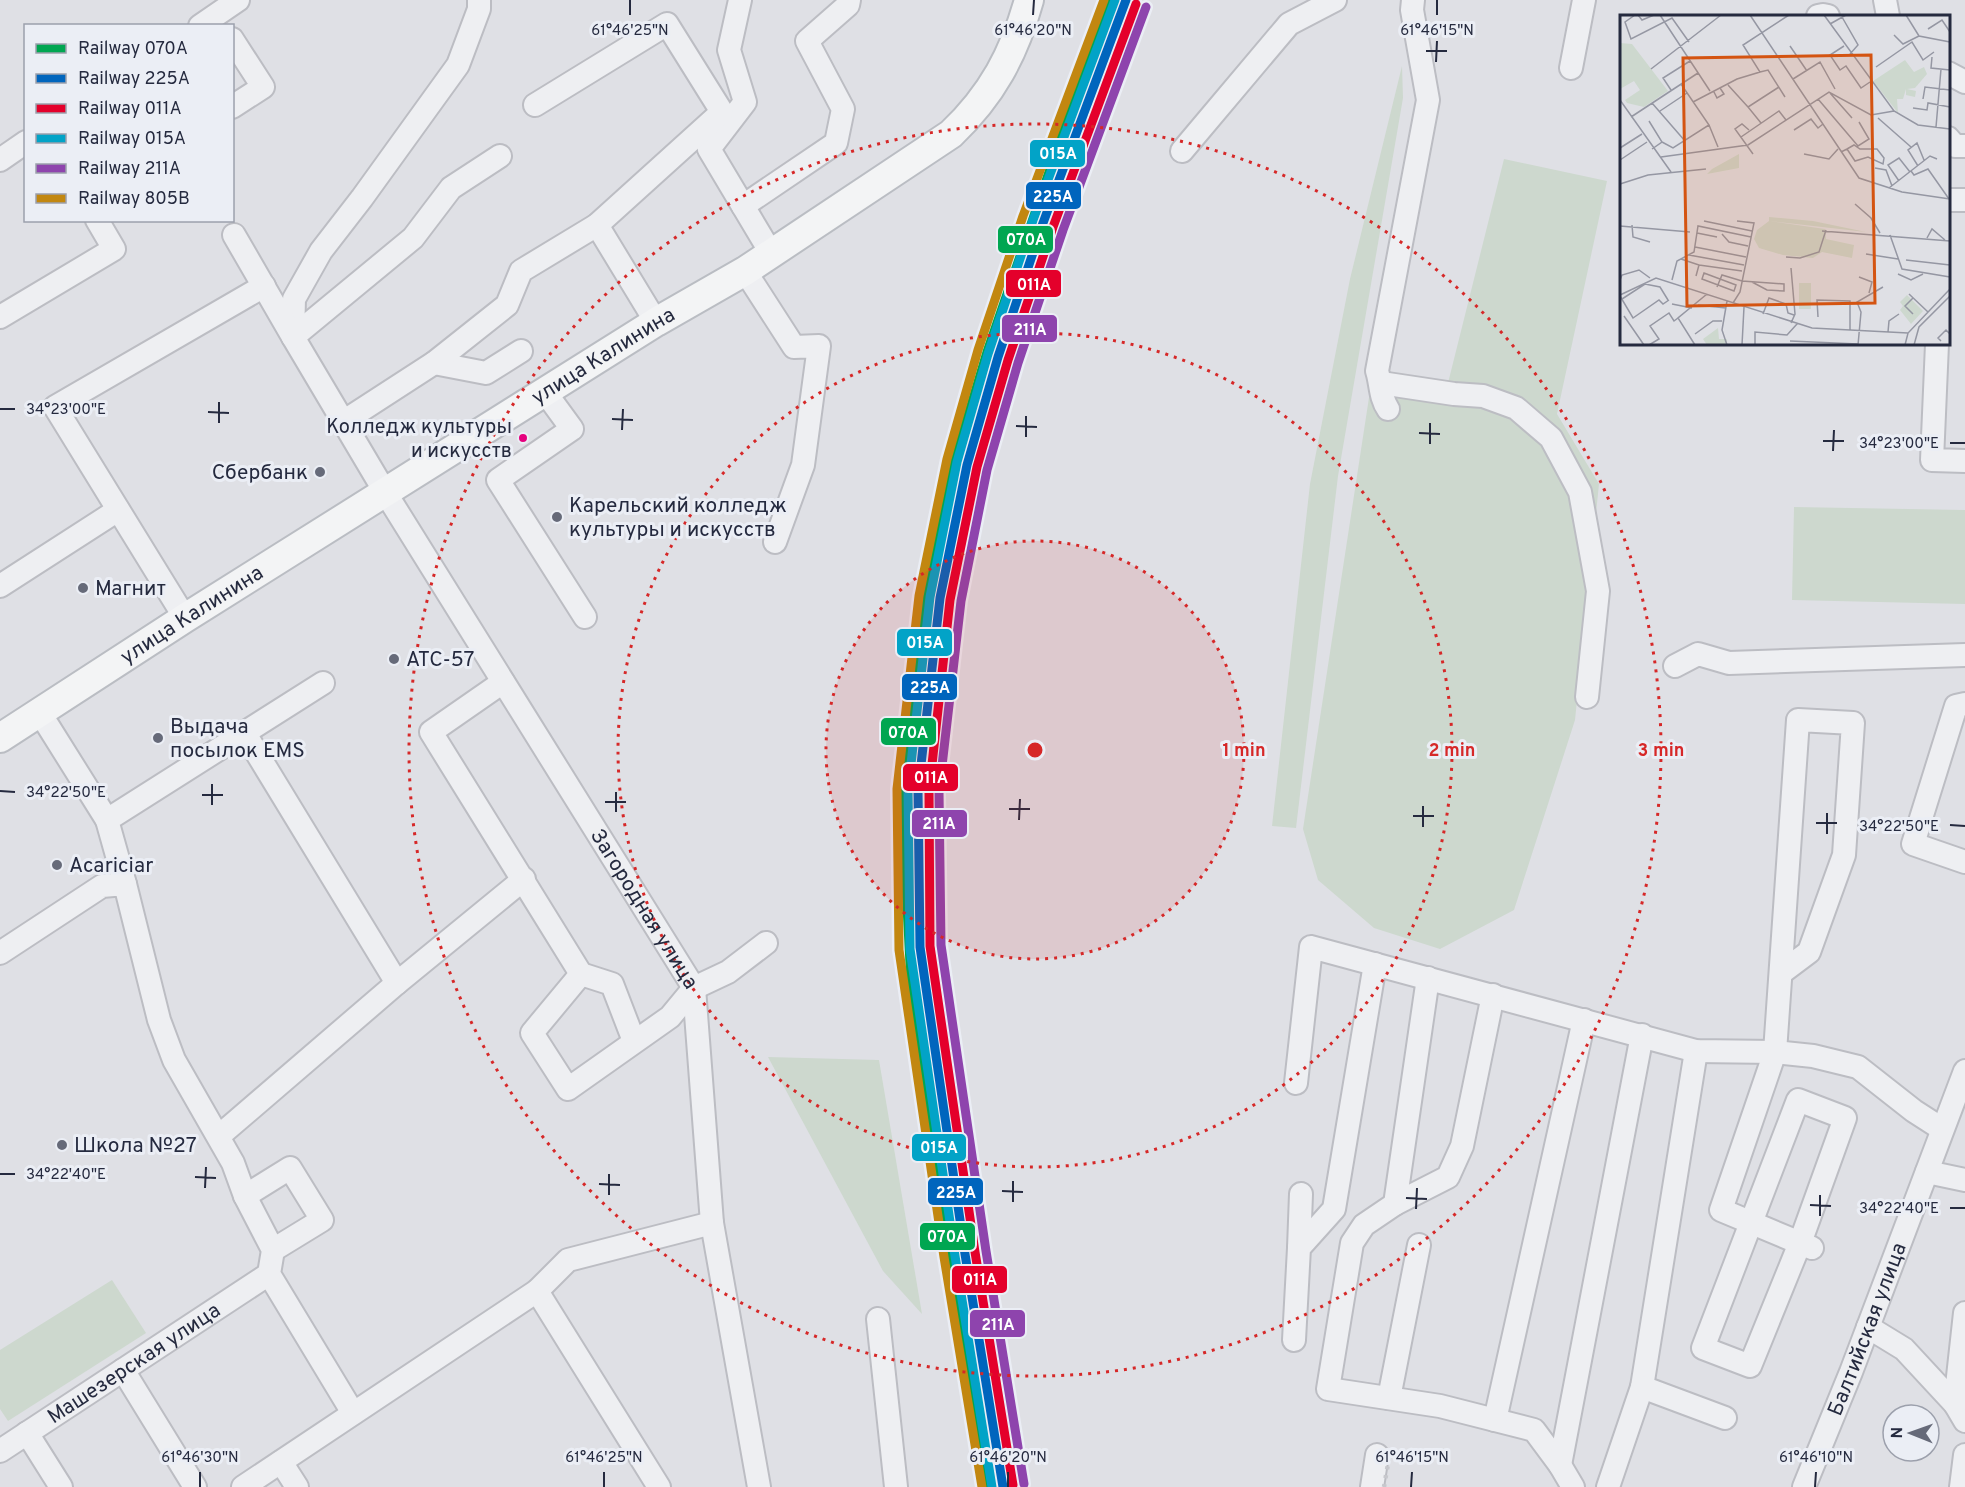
<svg xmlns="http://www.w3.org/2000/svg" width="1965" height="1487" font-family="Overpass,sans-serif">
<style>
.green{fill:#cdd8ce}
.lines{fill:none;stroke-linecap:round;stroke-linejoin:round}
.minor-casing{stroke:#bcbdc3;stroke-width:26}
.major-casing{stroke:#babdc3;stroke-width:32}
.minor{stroke:#eeeff2;stroke-width:22}
.major{stroke:#f3f4f5;stroke-width:28}
.rail{stroke:#c7c8cd;stroke-width:4.5;stroke-dasharray:3 6;stroke-linecap:butt}
.rail-1-casing{stroke:#ebeef5;stroke-width:14}
.rail-2-casing{stroke:#ebeef5;stroke-width:14}
.rail-3-casing{stroke:#ebeef5;stroke-width:14}
.rail-4-casing{stroke:#ebeef5;stroke-width:14}
.rail-5-casing{stroke:#ebeef5;stroke-width:14}
.rail-6-casing{stroke:#ebeef5;stroke-width:14}
.rail-1{stroke:#00a651;stroke-width:9}
.rail-2{stroke:#0065bd;stroke-width:9}
.rail-3{stroke:#e4002b;stroke-width:9}
.rail-4{stroke:#02a3c7;stroke-width:9}
.rail-5{stroke:#8e44ad;stroke-width:9}
.rail-6{stroke:#c28710;stroke-width:9}
.ticks{fill:none;stroke:#252a3f;stroke-width:2}
.ring{fill:none;stroke:#d62828;stroke-width:3;stroke-dasharray:3 6}
.bus-dot{fill:#e5007d;stroke:#ebeef5;stroke-width:2}
.poi-dot{fill:#666a79;stroke:#ebeef5;stroke-width:2}
.labels{text-anchor:middle;stroke-width:6;stroke-linejoin:round;paint-order:stroke}
.bus-label{font-size:20px;fill:#252a3f;stroke:#ebeef5;text-anchor:end}
.street-label{font-size:21px;fill:#252a3f;stroke:#ebeef5}
.poi-label{font-size:21px;fill:#252a3f;stroke:#ebeef5;text-anchor:start}
.inset-road{fill:none;stroke:#9597a3;stroke-width:1.5}
.view{fill:#d45411;fill-opacity:0.15;stroke:#d45411;stroke-width:3}
.inset-edge{fill:none;stroke:#252a3f;stroke-width:3}
.ticks-label{font-size:15px;text-anchor:middle;fill:#252a3f;stroke:#ebeef5;stroke-width:6;stroke-linejoin:round;paint-order:stroke}
.centre{fill:#d62828;stroke:#ebeef5;stroke-width:3}
.ring-label{font-size:18px;text-anchor:middle;font-weight:bold;fill:#d62828;stroke:#ebeef5;stroke-width:6;stroke-linejoin:round;paint-order:stroke}
.line-badge{stroke:#ebeef5;stroke-width:2}
.badge-label{font-size:16px;text-anchor:middle;font-weight:bold;fill:#fff}
</style>
<rect width="100%" height="100%" fill="#dfe0e5"/>
<g class="green">
<path d="M1402,66L1403,98L1338,476L1296,828L1272,826L1310,484L1350,279Z"/>
<path d="M1504,159L1607,181L1557,414L1599,484L1575,720L1514,910L1440,949L1374,928L1318,880L1303,829L1370,391L1448,383Z"/>
<path d="M1794,507L1965,510V604L1792,600Z"/>
<path d="M768,1057L879,1060L922,1314L883,1271Z"/>
<path d="M112,1280L146,1333L8,1421L0,1409V1350Z"/>
</g>
<g class="lines">
<g class="minor-casing">
<g id="minor">
<path id="s1" d="M479,0V9L458,65L362,198L321,251L294,299L293,337L385,492L694,988L712,1223L759,1487"/>
<path d="M740,0L729,50L745,102L709,149L771,253"/>
<path d="M1885,0L1888,16"/>
<path d="M1818,16L1823,15L1828,16"/>
<path d="M200,26L238,0"/>
<path d="M232,39L263,87L232,107"/>
<path d="M1571,68L1584,0"/>
<path d="M1948,73L1965,82"/>
<path d="M1948,138L1955,146H1965"/>
<path d="M1182,151L1289,24L1335,0"/>
<path d="M0,160L26,142"/>
<path d="M1948,200H1965"/>
<path d="M743,206L836,143L843,109L807,41L848,5L849,0"/>
<path d="M597,225L656,322"/>
<path d="M234,235L293,337L413,238L451,188L500,156"/>
<path d="M745,271L794,347L819,346L803,465L775,542"/>
<path d="M0,317L114,249L97,220"/>
<path d="M1937,344L1932,460L1965,461"/>
<path d="M434,363L486,373L521,351"/>
<path d="M1381,383L1454,394L1483,396L1516,408L1551,438L1580,492L1598,591L1587,697"/>
<path d="M545,392L572,429L498,480L585,617"/>
<path d="M1388,409C1380,398 1381,383 1377,371L1428,100L1412,10L1413,0"/>
<path d="M343,422L434,363L507,305L521,271L597,225L722,112L667,24L535,105"/>
<path d="M0,586L118,510"/>
<path d="M185,618L55,407L264,286"/>
<path d="M1675,666L1698,654L1729,663L1965,655"/>
<path d="M503,682L431,732L581,974L612,984L634,1041"/>
<path d="M1965,704L1956,706L1913,844L1965,862"/>
<path d="M40,713L107,820"/>
<path d="M244,732L397,983L524,879"/>
<path d="M125,884L107,820L323,683"/>
<path d="M0,953L102,886L125,884L159,1020L174,1060L233,1163L245,1196L273,1250L269,1274L353,1413"/>
<path d="M1781,973L1809,952L1844,855L1853,723L1798,720L1775,1052L1721,1210L1812,1248"/>
<path d="M581,974L532,1033L568,1089L670,1017L694,988L728,972L766,943"/>
<path d="M1428,978L1395,1204L1364,1225L1352,1243L1328,1389L1440,1406L1534,1430L1560,1465L1573,1487"/>
<path d="M1296,1083L1311,947L1696,1051L1775,1052L1813,1056L1858,1067L1914,1111L1942,1129"/>
<path d="M1798,1100L1845,1118L1800,1243L1750,1366L1703,1348Z"/>
<path d="M219,1136L397,983"/>
<path d="M1927,1172L1965,1180"/>
<path d="M245,1196L290,1168L322,1220L273,1250"/>
<path d="M1395,1204L1448,1177L1462,1146L1493,995"/>
<path d="M1299,1248L1301,1194"/>
<path d="M537,1291L568,1260L712,1223"/>
<path d="M878,1319L896,1487"/>
<path d="M1868,1327L1904,1349L1955,1404L1965,1421"/>
<path d="M1294,1340L1299,1248L1334,1209L1375,964"/>
<path d="M123,1370L195,1487"/>
<path d="M1642,1387L1696,1051"/>
<path d="M1389,1398L1419,1245"/>
<path d="M1955,1404L1965,1313"/>
<path d="M1495,1420L1584,1020"/>
<path d="M27,1433L61,1487"/>
<path id="s2" d="M0,1451L269,1274"/>
<path d="M281,1462L297,1487"/>
<path d="M1560,1465L1642,1035"/>
<path d="M243,1487L537,1291L659,1487"/>
<path d="M1372,1487L1377,1455"/>
<path d="M1608,1487L1642,1387L1725,1418"/>
<path id="s3" d="M1804,1487L1851,1372L1965,1071"/>
<path d="M1961,1487L1965,1455"/>
</g>
</g>
<g class="major-casing">
<g id="major">
<path id="s4" d="M0,738L185,618L656,322L745,271L951,134C992,95 1014,54 1029,0"/>
</g>
</g>
<use href="#minor" class="minor"/>
<use href="#major" class="major"/>
<path class="rail" d="M1384,1487L1389,1458"/>
<g class="rail-1-casing">
<path id="rail-1" d="M989,1487L950,1255L912,1002L902,811L910,711L925,603L954,462L987,352L1067,120L1111,0"/>
</g>
<g class="rail-2-casing">
<path id="rail-2" d="M1003,1487L965,1254L920,947L918,791L940,598L967,465L998,357L1043,223L1126,0"/>
</g>
<g class="rail-3-casing">
<path id="rail-3" d="M1013,1485L975,1252L930,946L929,792L950,600L977,467L1008,360L1053,227L1136,4"/>
</g>
<g class="rail-4-casing">
<path id="rail-4" d="M992,1487L955,1256L910,949L908,790L930,597L957,462L988,354L1033,220L1115,0"/>
</g>
<g class="rail-5-casing">
<path id="rail-5" d="M1024,1484L986,1251L941,945L939,792L961,601L987,470L1018,363L1063,230L1146,7"/>
</g>
<g class="rail-6-casing">
<path id="rail-6" d="M982,1487L944,1257L899,950L897,789L919,596L947,459L978,350L1023,216L1104,0"/>
</g>
<use href="#rail-1" class="rail-1"/>
<use href="#rail-2" class="rail-2"/>
<use href="#rail-3" class="rail-3"/>
<use href="#rail-4" class="rail-4"/>
<use href="#rail-5" class="rail-5"/>
<use href="#rail-6" class="rail-6"/>
</g>
<path class="ticks" d="M630,15V0M1033,15L1034,0M1437,15V0M1426,51H1447M1436,62L1437,41M0,409H15M208,412L229,413M612,419L633,420M219,423V402M1016,426L1037,427M622,430L623,409M1419,433L1440,434M1026,437V416M1823,441H1844M1950,443H1965M1430,444V423M1833,451L1834,430M0,791L15,792M202,795H223M605,802H626M212,805V784M1009,809H1030M616,812V792M1413,816H1434M1019,820L1020,799M1816,823H1837M1950,825L1965,826M1423,827V806M1827,834V813M0,1174H15M195,1177L216,1178M599,1184L620,1185M205,1188L206,1167M1002,1191L1023,1192M609,1195V1174M1406,1198L1427,1199M1013,1202V1181M1810,1205L1831,1206M1950,1208H1965M1416,1209L1417,1188M1820,1216V1195M200,1487V1472M604,1487V1472M1008,1487V1472M1411,1487L1412,1472M1815,1487L1816,1472"/>
<circle cx="1035" cy="750" r="209" fill="#d62828" fill-opacity=".12"/>
<g class="ring">
<circle cx="1035" cy="750" r="209"/>
<circle cx="1035" cy="750" r="417"/>
<circle cx="1035" cy="750" r="626"/>
</g>
<circle class="bus-dot" cx="523" cy="438" r="5"/>
<g class="poi-dot">
<circle cx="320" cy="472" r="6"/>
<circle cx="557" cy="517" r="6"/>
<circle cx="83" cy="588" r="6"/>
<circle cx="394" cy="659" r="6"/>
<circle cx="158" cy="738" r="6"/>
<circle cx="57" cy="865" r="6"/>
<circle cx="62" cy="1145" r="6"/>
</g>
<g class="labels">
<g class="bus-label">
<text x="512" y="433">Колледж культуры<tspan x="512" dy="24">и искусств</tspan></text>
</g>
<g class="street-label">
<text dy="7" stroke="none"><textPath href="#s4" startOffset="714">улица Калинина</textPath></text>
<text dy="7" stroke="none"><textPath href="#s4" startOffset="228">улица Калинина</textPath></text>
<text dy="7" stroke="none"><textPath href="#s1" startOffset="1064">Загородная улица</textPath></text>
<text dy="7" stroke="none"><textPath href="#s3" startOffset="170">Балтийская улица</textPath></text>
<text dy="7" stroke="none"><textPath href="#s2" startOffset="160">Машезерская улица</textPath></text>
</g>
<g class="poi-label">
<text x="308" y="479" text-anchor="end">Сбербанк</text>
<text x="569" y="512">Карельский колледж<tspan x="569" dy="24">культуры и искусств</tspan></text>
<text x="95" y="595">Магнит</text>
<text x="406" y="666">АТС-57</text>
<text x="170" y="733">Выдача<tspan x="170" dy="24">посылок EMS</tspan></text>
<text x="69" y="872">Acariciar</text>
<text x="74" y="1152">Школа №27</text>
</g>
</g>
<g transform="translate(1620 15)">
<rect width="330" height="330" fill="#dfe0e5"/>
<path d="M0,28L12,29L48,76L24,92L7,88L5,85L20,75L14,66L0,74ZM285,45L294,57L304,52L307,59L295,73L287,74L296,76L295,82L286,80V74L283,84H277L278,98L253,66ZM119,139V153L87,159L92,154ZM149,202L193,206L246,217L149,206ZM149,206L205,214L206,224L234,230L232,243L202,237L193,243L163,240L139,233L134,224L137,215ZM179,268H191V294H179ZM287,280L303,296L291,309L280,295L283,291L280,287ZM98,313L99,324H107V330H87L83,324Z" fill="#cdd8ce"/>
<path class="inset-road" d="M15,0L5,7L11,24L52,3L69,27M18,0L22,5L34,0M40,0L90,76M130,0L239,163L282,177L330,184M204,0L274,96L298,110L330,114M286,0L299,21L330,27M222,2L238,30L230,39M210,9L226,0M308,14L322,5L330,17M274,20L283,29L299,21M170,31L187,56M224,31L210,40L220,55L226,51L241,73L250,67M312,42L311,53L330,55M256,52L292,27L303,45L314,37M31,54L101,0M140,57L148,55L165,82M173,64L200,47L215,74M108,70L128,92M51,75L43,63L70,46M94,77L97,83L104,79L100,73M210,78L232,103M198,84L238,131L249,124L239,107M303,84L305,72L330,75M0,85L51,157M73,87L117,64L140,57L123,30L169,0M32,88L65,126M293,93L307,95L308,88L330,92M40,96L67,78M11,102L78,58M258,103L291,132M29,106L42,127L32,134M141,108L128,92L159,72M89,110L98,132M316,112L321,54M129,115L122,109L115,114L133,139M174,115L191,104L198,113L203,109M121,122L159,96L166,105M42,127L53,133L89,110L61,69M0,133L22,119M221,137L227,134L234,130L240,134H257L264,143L263,149L248,142L235,146L227,134M184,139L209,144L218,134M41,142L128,130L209,77L251,100L274,96M0,145L27,127M298,151L288,135L297,128L304,145M255,153L266,155L272,171M291,156L294,160L308,154L329,184M279,166L268,150L279,143L290,157M0,169L28,160L86,154M269,173L310,141L317,144M235,189L251,203L260,218M84,206L132,216M12,210L13,222L30,227M0,211L70,217M202,216L330,226M77,218L97,222M102,219L109,227L128,231M270,220L282,254L330,262M307,223L312,214L325,225M75,232L126,242M246,239L278,244M69,240L124,250M166,242L180,243L199,237L206,215M61,244L79,250L76,261M286,245L330,250M79,250L122,256M171,253L175,299L171,308M84,258L116,270L114,276L82,264ZM278,259L291,265L303,259M239,262L252,267L249,278M0,265L2,260L19,255L30,263M52,265L57,246L74,237L78,211L131,222M97,272L102,260L122,266L164,269V276L147,275L132,267M289,279L308,297M0,280L36,263L192,313L288,318M0,281L13,303L39,285L43,289L49,285M2,284L25,269L40,272L48,285M107,286L102,315L107,330M113,288L120,277L134,208L117,206M52,289L72,293M78,290L106,293M143,299L149,283L166,289L168,298L174,300M293,299L285,291L293,283M4,301L24,330M198,302L197,285L230,286V315M268,317L269,306L279,299M75,319L93,306H102M170,326L238,329M321,326L318,323L326,315L330,319M29,330L39,324L30,311L49,298L54,306L58,303M75,330L58,303L87,279M122,330L124,292M135,330V317L167,320L177,309M238,330L241,297L237,287L263,272M285,330L288,318L330,274M294,330L299,312L330,281"/>
<path class="view" d="M251,40L255,288L67,291L63,43Z"/>
<rect width="330" height="330" class="inset-edge"/>
</g>
<g class="ticks-label">
<text x="630" y="35">61°46'25"N</text>
<text x="1033" y="35">61°46'20"N</text>
<text x="1437" y="35">61°46'15"N</text>
<text x="66" y="414">34°23'00"E</text>
<text x="1899" y="448">34°23'00"E</text>
<text x="66" y="797">34°22'50"E</text>
<text x="1899" y="831">34°22'50"E</text>
<text x="66" y="1179">34°22'40"E</text>
<text x="1899" y="1213">34°22'40"E</text>
<text x="200" y="1462">61°46'30"N</text>
<text x="604" y="1462">61°46'25"N</text>
<text x="1008" y="1462">61°46'20"N</text>
<text x="1412" y="1462">61°46'15"N</text>
<text x="1816" y="1462">61°46'10"N</text>
</g>
<circle cx="1035" cy="750" r="9" class="centre"/>
<g class="ring-label">
<text x="1244" y="756">1 min</text>
<text x="1452" y="756">2 min</text>
<text x="1661" y="756">3 min</text>
</g>
<g class="line-badge">
<rect x="1029" y="139" width="57" height="29" rx="6" fill="#02a3c7"/>
<rect x="1025" y="181" width="57" height="29" rx="6" fill="#0065bd"/>
<rect x="997" y="225" width="57" height="29" rx="6" fill="#00a651"/>
<rect x="1005" y="269" width="57" height="29" rx="6" fill="#e4002b"/>
<rect x="1001" y="314" width="57" height="29" rx="6" fill="#8e44ad"/>
<rect x="896" y="628" width="57" height="29" rx="6" fill="#02a3c7"/>
<rect x="901" y="673" width="57" height="28" rx="6" fill="#0065bd"/>
<rect x="880" y="717" width="57" height="29" rx="6" fill="#00a651"/>
<rect x="902" y="763" width="57" height="29" rx="6" fill="#e4002b"/>
<rect x="911" y="809" width="57" height="29" rx="6" fill="#8e44ad"/>
<rect x="911" y="1133" width="56" height="29" rx="6" fill="#02a3c7"/>
<rect x="927" y="1177" width="57" height="29" rx="6" fill="#0065bd"/>
<rect x="919" y="1222" width="57" height="29" rx="6" fill="#00a651"/>
<rect x="951" y="1265" width="57" height="29" rx="6" fill="#e4002b"/>
<rect x="969" y="1309" width="57" height="29" rx="6" fill="#8e44ad"/>
</g>
<g class="badge-label">
<text x="1058" y="159">015А</text>
<text x="1053" y="202">225А</text>
<text x="1026" y="245">070А</text>
<text x="1034" y="290">011А</text>
<text x="1030" y="335">211А</text>
<text x="925" y="648">015А</text>
<text x="930" y="693">225А</text>
<text x="908" y="738">070А</text>
<text x="931" y="783">011А</text>
<text x="939" y="829">211А</text>
<text x="939" y="1153">015А</text>
<text x="956" y="1198">225А</text>
<text x="947" y="1242">070А</text>
<text x="980" y="1285">011А</text>
<text x="998" y="1330">211А</text>
</g>
<rect x="24" y="24" width="210" height="198" fill="#ebeef5" stroke="#9ca0ac" stroke-width="1.5"/>
<rect x="36" y="44" width="30" height="9" fill="#00a651" stroke="#9ca0ac" stroke-width="1.5"/>
<text x="78" y="54" font-size="18" fill="#252a3f">Railway 070А</text>
<rect x="36" y="74" width="30" height="9" fill="#0065bd" stroke="#9ca0ac" stroke-width="1.5"/>
<text x="78" y="84" font-size="18" fill="#252a3f">Railway 225А</text>
<rect x="36" y="104" width="30" height="9" fill="#e4002b" stroke="#9ca0ac" stroke-width="1.5"/>
<text x="78" y="114" font-size="18" fill="#252a3f">Railway 011А</text>
<rect x="36" y="134" width="30" height="9" fill="#02a3c7" stroke="#9ca0ac" stroke-width="1.5"/>
<text x="78" y="144" font-size="18" fill="#252a3f">Railway 015А</text>
<rect x="36" y="164" width="30" height="9" fill="#8e44ad" stroke="#9ca0ac" stroke-width="1.5"/>
<text x="78" y="174" font-size="18" fill="#252a3f">Railway 211А</text>
<rect x="36" y="194" width="30" height="9" fill="#c28710" stroke="#9ca0ac" stroke-width="1.5"/>
<text x="78" y="204" font-size="18" fill="#252a3f">Railway 805В</text>
<g transform="translate(1911 1433) rotate(271)"><circle r="28" fill="#ebeef5" stroke="#9ca0ac" stroke-width="1.5"/>
<path d="M0-4.5L10 22L0 15L-10 22Z" fill="#666a79"/>
<text y="-9" font-size="16" font-weight="bold" text-anchor="middle" fill="#252a3f">N</text>
</g>
</svg>
